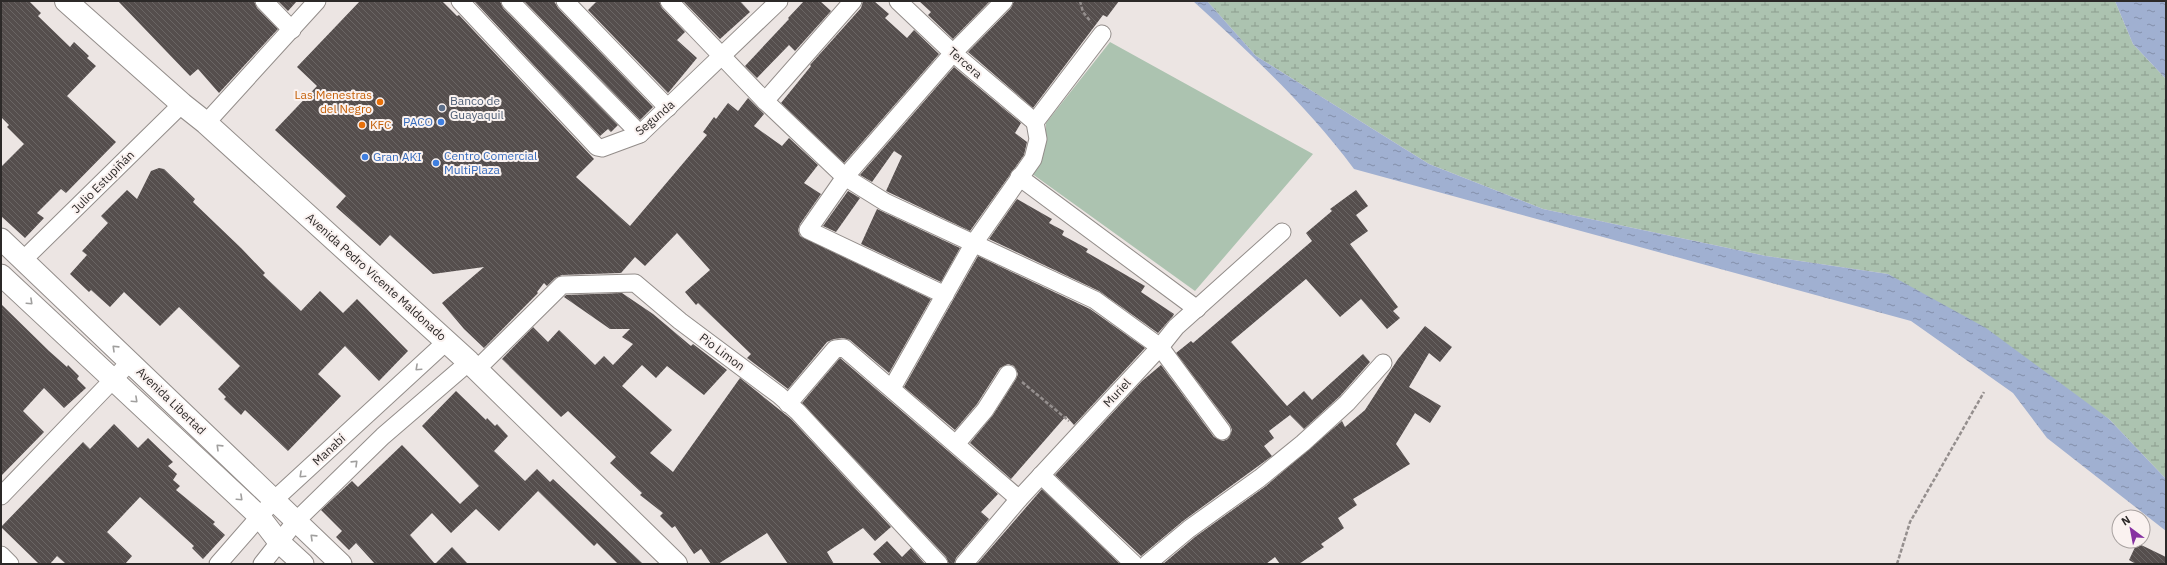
<svg xmlns="http://www.w3.org/2000/svg" width="2167" height="565" font-family="'IBM Plex Sans',sans-serif">
<style>
.wetland{fill:url(#wetland-marsh)}
.park{fill:#acc3b0}
.water{fill:url(#water-ripples)}
.building{fill:url(#building-back-hatch)}
.lines{fill:none;stroke-linecap:round;stroke-linejoin:round}
.minor-casing{stroke:#938d8a;stroke-width:19}
.tertiary-casing{stroke:#938d8a;stroke-width:23}
.secondary-casing{stroke:#938d8a;stroke-width:24}
.path{stroke:#958f8e;stroke-width:2.5;stroke-dasharray:4 2;stroke-linecap:butt}
.minor{stroke:#fff;stroke-width:17}
.tertiary{stroke:#fff;stroke-width:21}
.secondary{stroke:#fff;stroke-width:22}
.oneway{stroke:#a09f9e}
.food-dot{fill:#e8710a;stroke:#faf2f0;stroke-width:1.5}
.service-dot{fill:#5c6f8a;stroke:#faf2f0;stroke-width:1.5}
.shop-dot{fill:#3f7fe0;stroke:#faf2f0;stroke-width:1.5}
.labels{text-anchor:middle;stroke-width:4;stroke-linejoin:round;paint-order:stroke}
.street-label{font-size:12px;fill:#2c2928;stroke:#faf2f0}
.food-label{font-size:12px;fill:#c56008;stroke:#faf2f0;text-anchor:end}
.service-label{font-size:12px;fill:#4e5e75;stroke:#faf2f0;text-anchor:start}
.shop-label{font-size:12px;fill:#366cbe;stroke:#faf2f0;text-anchor:start}
</style>
<defs>
<pattern id="wetland-marsh" width="20" height="14" patternUnits="userSpaceOnUse"><rect width="20" height="14" fill="#acc3b0"/><path d="M1 5h8M5 5V1M11 12h8M15 12V8" fill="none" stroke="#8c9e8f"/></pattern>
<pattern id="water-ripples" width="26" height="14" patternUnits="userSpaceOnUse"><rect width="26" height="14" fill="#a0b0d1"/><path d="M2 4q2-2 4 0t4 0M15 11q2-2 4 0t4 0" fill="none" stroke="#838faa"/></pattern>
<pattern id="building-back-hatch" width="6" height="6" patternUnits="userSpaceOnUse"><rect width="6" height="6" fill="#554e4d"/><path d="M-1 5l2 2M0 0l6 6M5-1l2 2" fill="none" stroke="#6a6564"/></pattern>
</defs>
<rect width="100%" height="100%" fill="#ece5e3"/>
<path class="wetland" d="M1207,1H2115L2133,44L2166,79V479L2109,419L1888,274L1766,256L1543,209L1429,164L1256,56Z"/>
<path class="park" d="M1110,42L1313,154L1195,291L1031,173L1045,148L1046,123Z"/>
<g class="water">
<path d="M1193,1H1207L1256,56L1429,164L1543,209L1766,256L1888,274L1986,328L2109,419L2166,479V531L2047,438L2013,393L1911,321L1354,169C1308,107 1250,53 1193,1Z"/>
<path d="M2115,1H2166V79L2133,44Z"/>
</g>
<g class="building">
<path d="M1,1H29L41,13L38,16L70,47L74,42L89,56L87,58L96,66L67,96L116,142L66,193L61,189L37,213L44,218L25,238L1,216V167L24,144L7,127L9,125L1,117Z"/>
<path d="M118,1H254L257,8L278,29L219,93L198,69L190,76Z"/>
<path d="M278,1H297L288,11Z"/>
<path d="M360,1H442L457,16L459,15L594,159L576,177L630,226L707,135L703,132L714,117L716,119L728,103L738,111L748,98L764,114L754,126L782,146L789,138L818,165L804,183L821,194L800,224L798,230L800,236L931,299L889,373L850,340L843,338L834,339L827,342L788,389L747,358L751,354L698,303L696,305L685,292L710,270L677,233L645,266L635,257L621,273L562,275L555,278L547,286L544,283L537,292L538,293L484,348L464,329L442,303L484,267L433,274L390,235L380,246L336,207L346,196L275,130L317,86L297,67Z"/>
<path d="M476,1H500L503,8L618,125L611,132L608,129L600,136L475,2Z"/>
<path d="M524,1H554L558,8L653,107L640,120Z"/>
<path d="M597,1H659L662,8L685,32L677,40L697,58L668,93L588,10Z"/>
<path d="M683,1H740L750,12L720,39Z"/>
<path d="M804,1H820L831,11L795,51L789,45L757,78L745,66L789,19L788,18Z"/>
<path d="M863,1H874L889,14L885,18L907,38L914,30L939,54L844,163L781,103L811,66L810,65L861,8Z"/>
<path d="M919,1H990L953,39L928,15L931,12Z"/>
<path d="M1014,1H1119L1107,17L1103,15L1033,108L968,52L1011,8Z"/>
<path d="M954,67L1021,123L1015,133L1027,142L1024,155L970,231L886,191L902,156L894,151L872,182L860,175Z"/>
<path d="M159,168L164,169L195,199L193,202L241,248L265,273L263,275L301,311L320,291L343,313L357,299L408,351L379,381L345,346L318,374L341,396L288,451L245,410L241,415L224,399L226,397L218,389L240,366L179,307L160,326L124,292L110,307L91,290L89,292L70,274L87,255L82,251L108,223L101,216L127,190L137,199L151,171Z"/>
<path d="M1356,190L1368,206L1356,215L1368,231L1350,244L1398,307L1393,311L1400,318L1387,329L1361,299L1340,317L1306,279L1231,342L1287,406L1304,391L1312,400L1363,354L1370,362L1340,396L1304,429L1290,415L1269,431L1274,438L1264,446L1272,456L1183,521L1141,556L1055,475L1142,381L1161,365L1214,437L1223,441L1228,439L1232,430L1230,425L1176,353L1191,341L1193,343L1312,241L1306,233L1332,211L1330,209Z"/>
<path d="M848,191L860,198L836,232L823,226Z"/>
<path d="M1017,199L1052,219L1049,223L1064,231L1062,235L1088,249L1086,252L1145,286L1141,292L1174,314L1173,316L1158,333L1099,291L989,239Z"/>
<path d="M877,209L960,248L941,282L861,244Z"/>
<path d="M978,256L1090,309L1145,348L1074,425L1066,416L1011,479L970,443L993,415L1016,379L1018,374L1014,366L1008,364L1000,368L977,404L955,430L904,387Z"/>
<path d="M622,293L653,314L691,346L693,344L727,370L704,395L667,366L656,378L642,365L622,386L672,430L650,453L673,472L740,378L791,419L891,527L875,541L863,528L827,552L834,564H788L767,533L718,564H711L701,549L694,554L675,526L672,528L660,516L663,513L640,495L642,493L610,463L616,457L568,411L561,417L502,359L533,327L548,342L559,330L595,365L604,356L613,365L633,344L622,337L630,329H610L564,297L566,295Z"/>
<path d="M1,304L49,351L67,367L68,365L79,376L77,379L86,388L64,408L44,388L23,411L44,432L1,476Z"/>
<path d="M1425,326L1452,347L1440,362L1429,353L1409,387L1441,406L1430,423L1415,413L1396,444L1410,464L1353,499L1357,505L1338,518L1344,528L1321,544L1324,547L1299,564H1280L1275,557L1266,564H1163L1195,537L1266,486L1342,421L1345,427L1365,410L1398,359Z"/>
<path d="M840,358L998,494L981,512L989,519L956,558L954,564H949L946,557L802,403Z"/>
<path d="M456,391L486,420L487,418L495,426L497,424L508,436L494,451L525,481L537,469L550,482L553,479L643,564H618L597,543L594,546L538,491L499,531L476,509L451,533L432,513L410,535L435,564L452,547L468,564H375L356,543L349,550L336,537L342,531L321,510L352,481L358,487L402,445L460,504L479,486L422,426Z"/>
<path d="M114,424L138,448L148,438L173,462L168,466L177,474L173,480L180,486L176,490L215,522L213,524L225,535L203,559L192,548L194,546L140,497L107,532L132,556L125,564H66L57,556L50,564H39L1,527L83,442L90,449Z"/>
<path d="M1042,489L1120,564H977Z"/>
<path d="M887,541L902,557L911,548L925,564H882L873,554Z"/>
<path d="M2137,543L2166,557V564H2136L2129,560Z"/>
</g>
<g class="lines">
<g class="minor-casing">
<g id="minor">
<path d="M264,1L292,30"/>
<path d="M460,1L597,147L602,148L640,134L779,1"/>
<path d="M510,1L640,134"/>
<path d="M565,1L668,108"/>
<path d="M669,1L765,101L845,177L885,202L1095,300L1160,347L1222,431"/>
<path d="M898,1L953,53L1035,122"/>
<path d="M765,101L853,1"/>
<path d="M206,123L317,1"/>
<path d="M1019,177L1197,309"/>
<path d="M23,260L182,104"/>
<path d="M945,295L808,230L845,177L953,53L1004,1"/>
<path d="M477,369L562,285L635,283L680,321L779,395L798,412L939,564"/>
<path d="M892,388L974,243L1033,159L1038,139L1035,122L1102,34"/>
<path d="M788,404L835,349L844,348L1019,499"/>
<path d="M956,444L985,410L1008,374"/>
<path d="M1041,475L1134,564"/>
<path d="M1,496L130,362"/>
<path d="M1,555L10,564"/>
<path d="M218,564L274,500L447,341"/>
<path d="M262,564L296,521L383,436L469,362"/>
<path d="M964,564L1019,499L1160,347L1176,327L1282,232"/>
<path d="M1147,564L1189,529L1260,478L1303,443L1347,403L1383,363"/>
</g>
</g>
<g class="tertiary-casing">
<g id="tertiary">
<path d="M1,239L341,564"/>
<path d="M1,275L259,516L279,542L303,564"/>
</g>
</g>
<g class="secondary-casing">
<path id="secondary" d="M66,1L182,104L206,123L469,362L676,564"/>
</g>
<g class="path">
<path d="M1080,1L1083,12L1091,22"/>
<path d="M1022,382L1069,421"/>
<path d="M1897,564L1910,522L1984,392"/>
</g>
<use href="#minor" class="minor"/>
<use href="#tertiary" class="tertiary"/>
<use href="#secondary" class="secondary"/>
</g>
<defs><path id="oneway-chevron" d="M-2-3.5L2.5 0L-2 3.5" fill="none" stroke-width="1.6" stroke-linecap="round" stroke-linejoin="round"/></defs>
<g class="oneway">
<use href="#oneway-chevron" transform="translate(30 302) rotate(43)"/>
<use href="#oneway-chevron" transform="translate(115 348) rotate(-136)"/>
<use href="#oneway-chevron" transform="translate(418 368) rotate(137)"/>
<use href="#oneway-chevron" transform="translate(135 400) rotate(43)"/>
<use href="#oneway-chevron" transform="translate(219 447) rotate(-136)"/>
<use href="#oneway-chevron" transform="translate(355 463) rotate(-44)"/>
<use href="#oneway-chevron" transform="translate(302 475) rotate(137)"/>
<use href="#oneway-chevron" transform="translate(240 498) rotate(43)"/>
<use href="#oneway-chevron" transform="translate(313 537) rotate(-136)"/>
</g>
<g class="food-dot">
<circle cx="380" cy="102" r="4"/>
<circle cx="362" cy="125" r="4"/>
</g>
<circle class="service-dot" cx="442" cy="108" r="4"/>
<g class="shop-dot">
<circle cx="441" cy="122" r="4"/>
<circle cx="365" cy="157" r="4"/>
<circle cx="436" cy="163" r="4"/>
</g>
<g class="labels">
<g class="street-label">
<text transform="translate(965 63) rotate(41)" y="4">Tercera</text>
<text transform="translate(655 118) rotate(-40)" y="4">Segunda</text>
<text transform="translate(103 182) rotate(-45)" y="4">Julio Estupiñán</text>
<text transform="translate(376 277) rotate(42)" y="4">Avenida Pedro Vicente Maldonado</text>
<text transform="translate(722 352) rotate(37)" y="4">Pio Limon</text>
<text transform="translate(1117 393) rotate(-47)" y="4">Muriel</text>
<text transform="translate(171 401) rotate(44)" y="4">Avenida Libertad</text>
<text transform="translate(329 450) rotate(-43)" y="4">Manabí</text>
</g>
<g class="food-label">
<text x="372" y="99">Las Menestras<tspan x="372" dy="14">del Negro</tspan></text>
<text x="370" y="129" text-anchor="start">KFC</text>
</g>
<g class="service-label">
<text x="450" y="105">Banco de<tspan x="450" dy="14">Guayaquil</tspan></text>
</g>
<g class="shop-label">
<text x="433" y="126" text-anchor="end">PACO</text>
<text x="444" y="160">Centro Comercial<tspan x="444" dy="14">MultiPlaza</tspan></text>
<text x="373" y="161">Gran AKI</text>
</g>
</g>
<rect width="2167" height="565" fill="none" stroke="#2c2928" stroke-width="4"/>
<g transform="translate(2131 529) rotate(328)"><circle r="19" fill="#faf2f0" stroke="#a8a2a0"/>
<path d="M0-3L7 15L0 10L-7 15Z" fill="#8632a1"/>
<text y="-6" font-size="11" font-weight="bold" text-anchor="middle" fill="#2c2928">N</text>
</g>
</svg>
